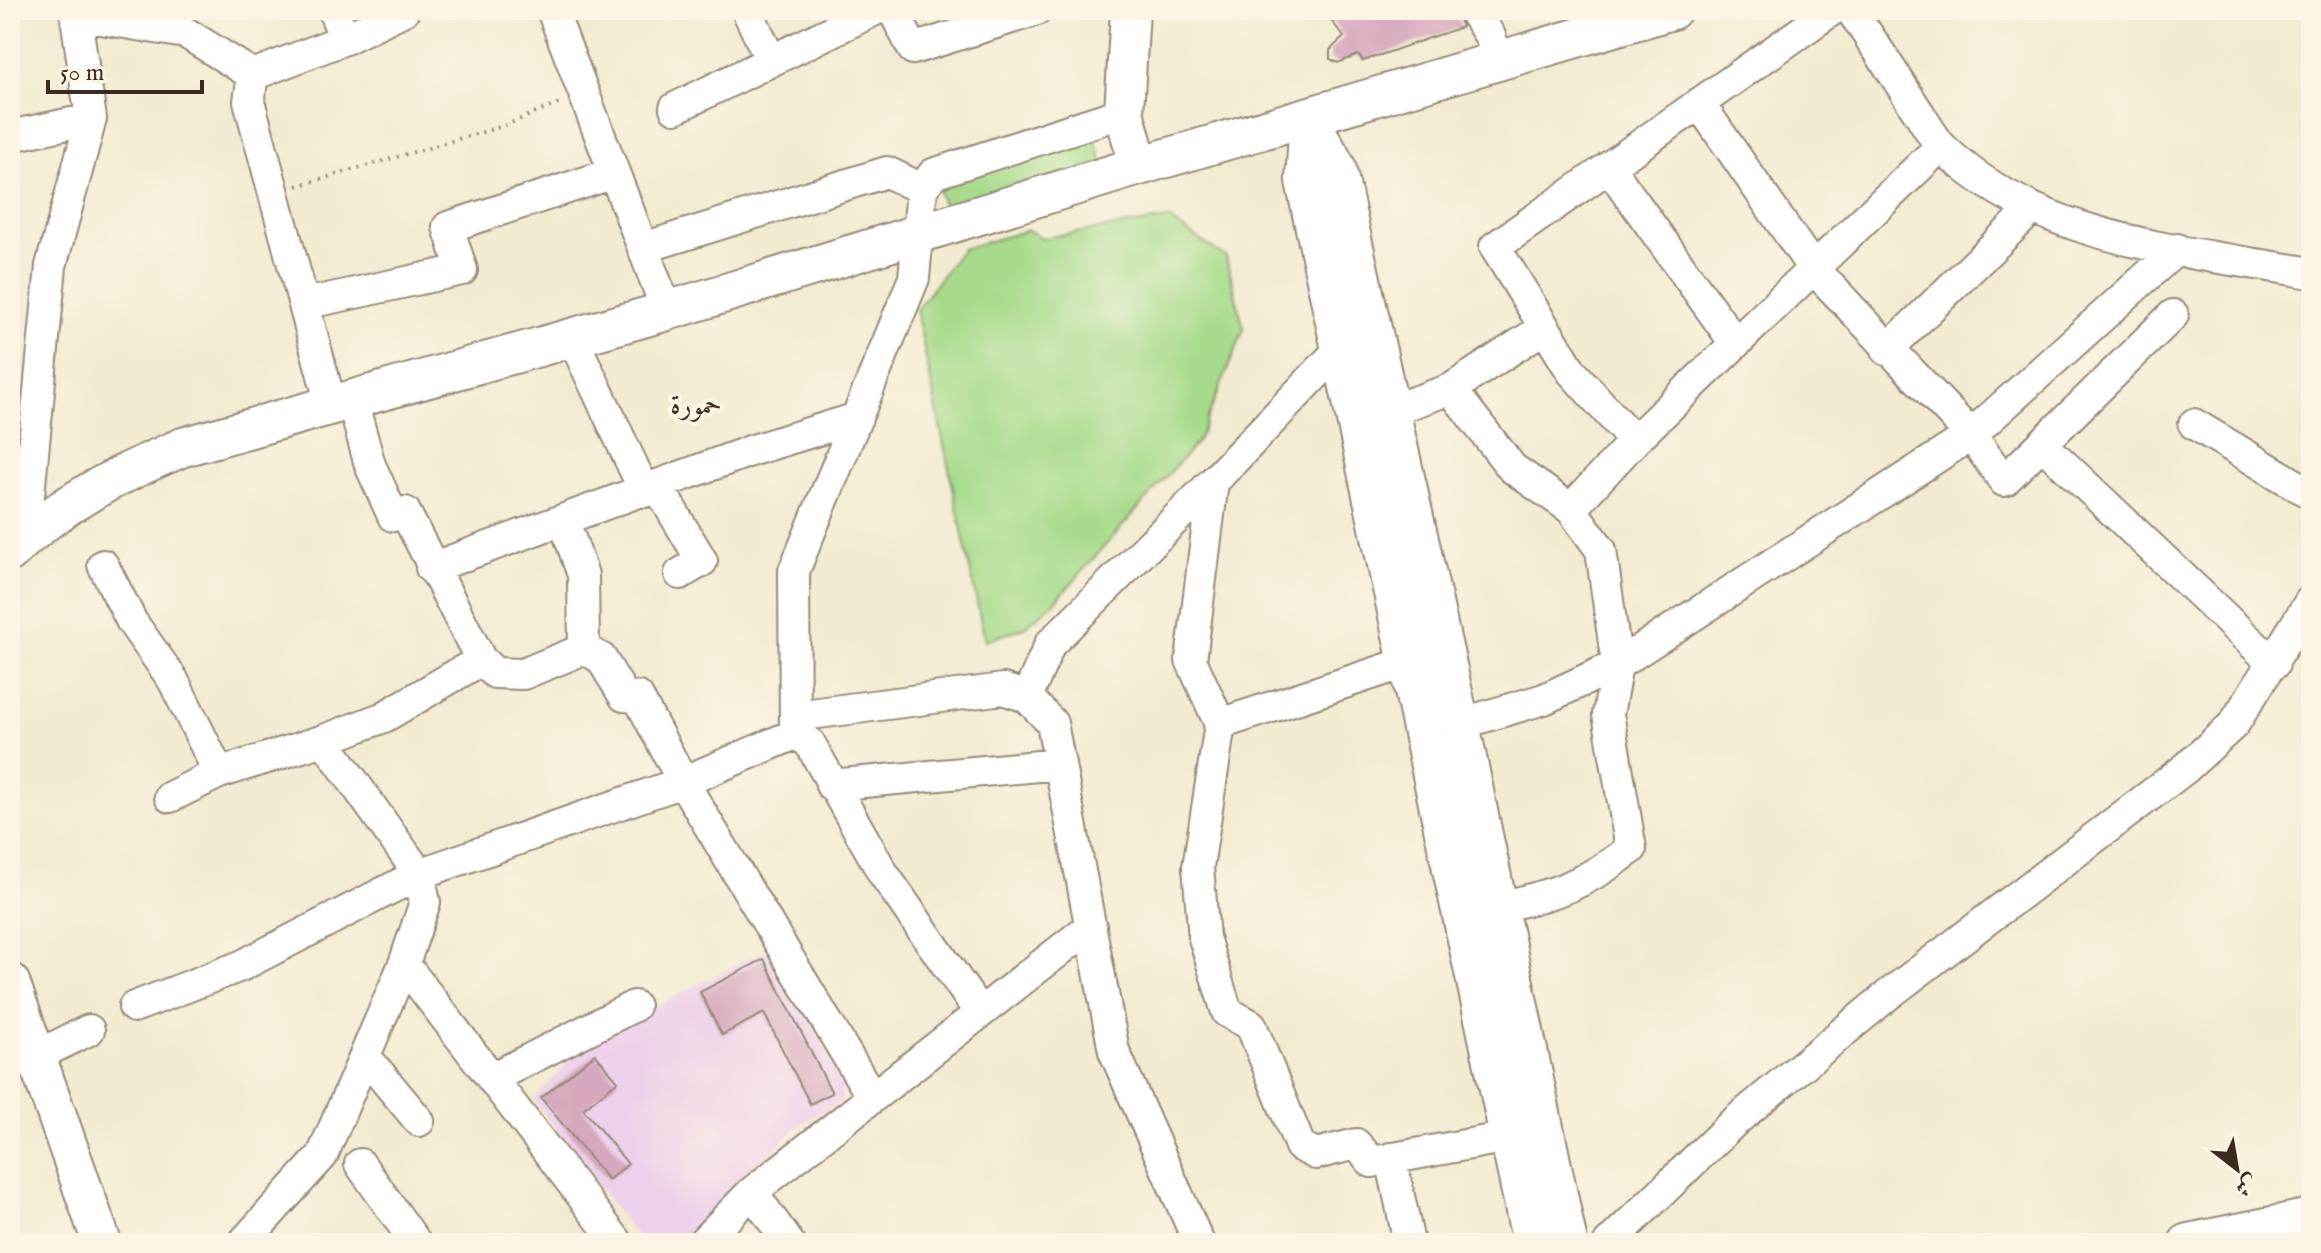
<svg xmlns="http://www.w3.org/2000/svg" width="2321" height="1253" viewBox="0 0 2321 1253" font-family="'IM FELL English',Amiri,serif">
<rect width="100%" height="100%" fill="#fcf5e5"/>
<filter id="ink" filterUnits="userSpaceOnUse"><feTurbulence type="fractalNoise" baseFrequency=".0125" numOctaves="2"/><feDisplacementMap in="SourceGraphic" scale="16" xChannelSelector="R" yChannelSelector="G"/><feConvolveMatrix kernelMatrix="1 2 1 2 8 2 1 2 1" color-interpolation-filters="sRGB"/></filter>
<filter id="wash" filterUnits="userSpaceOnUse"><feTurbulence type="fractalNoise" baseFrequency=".006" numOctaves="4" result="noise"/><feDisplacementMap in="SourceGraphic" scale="32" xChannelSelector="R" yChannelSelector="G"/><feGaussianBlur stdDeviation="1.8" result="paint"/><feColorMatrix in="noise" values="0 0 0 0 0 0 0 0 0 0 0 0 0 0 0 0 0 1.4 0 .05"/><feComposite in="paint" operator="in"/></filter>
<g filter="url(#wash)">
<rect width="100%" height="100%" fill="#f2ebd2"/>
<!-- built -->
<path fill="#edd0e9" d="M 771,947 L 844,1083 L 842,1101 L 795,1128 L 688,1243 L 641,1243 L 534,1100 L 586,1042 Z"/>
<!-- green -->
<path fill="#a7db8b" stroke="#718254" stroke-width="2" d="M 1093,133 L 1103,163 L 946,214 L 936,183 Z
M 1168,219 L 1226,257 L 1244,329 L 1198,441 L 1054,603 L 1025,627 L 985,641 L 916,310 L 962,249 L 1028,230 L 1042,238 Z"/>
<g id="blocks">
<!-- building -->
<path fill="#d7a7bd" d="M 1323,10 L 1455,10 L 1462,27 L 1363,61 L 1358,55 L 1338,63 L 1330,59 L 1330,50 L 1344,37 Z
M 764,959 L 832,1093 L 810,1104 L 764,1013 L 722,1035 L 700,992 Z
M 595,1054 L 618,1081 L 583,1109 L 628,1164 L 608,1180 L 541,1098 Z"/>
</g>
</g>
<g filter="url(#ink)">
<use href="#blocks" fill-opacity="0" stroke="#968a78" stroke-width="2"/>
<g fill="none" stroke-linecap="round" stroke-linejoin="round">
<!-- minor casing -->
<g stroke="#968a78" stroke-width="34">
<path id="minor" d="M 333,10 L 345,39
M 552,10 L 667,311
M 747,10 L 771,61
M 893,10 L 913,49 L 1037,10
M 1473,10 L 1490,36 L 1499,61
M 1851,10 C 1873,42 1894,74 1915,107 C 1924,120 1932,136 1942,147 C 2037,241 2187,251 2311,273
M 76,15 L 186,33 L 253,75 L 249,101 L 331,405
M 253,75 L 345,39 L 404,10
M 1699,103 L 1812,267 L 1971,435 L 2004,481 L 2173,315
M 675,108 L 875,10
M 10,136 L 91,119
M 1609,167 L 1735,343
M 643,248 L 887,172 L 922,189
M 304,304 L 462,270 L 448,227 L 614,173
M 573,339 L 645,492
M 1887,350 L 2032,209
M 1451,389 L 1512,468 L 1571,509
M 1389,411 L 1451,389 L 1544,328
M 2194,424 L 2311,494
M 1634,441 L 1572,372 L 1495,247 L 1832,10
M 2042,444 L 2274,664
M 1213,482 L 1191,660 L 1220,724 L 1198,867 L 1204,938 L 1227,1012 L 1251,1025 L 1300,1146 L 1316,1154 L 1356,1144 L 1372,1162 L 1508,1137
M 658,487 L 702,561 L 680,574
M 564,521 L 583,575 L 584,649 L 601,658 L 624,696 L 638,697 L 683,782 L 872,1097
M 25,537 L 51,266 L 91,119 L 75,10
M 103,565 L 132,622 L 173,680 L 219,773
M 431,568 L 753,450 L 857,418
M 481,660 L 495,673 L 523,674 L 584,649
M 1027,697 L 1050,644 L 1213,482 L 1342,347
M 795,716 L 1003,689 L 1027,697 L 1052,723 L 1114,1051 L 1199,1243
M 1220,724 L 1408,662
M 1460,724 L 1544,699 L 1617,665 L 1971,435 L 2177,249
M 795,734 L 809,742 L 883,873 L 980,1013
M 831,785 L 1060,764
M 170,797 L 219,773 L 324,740
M 1498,907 C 1555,895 1585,884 1631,849 L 1608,714 L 1617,665 L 1601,550 L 1571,509 L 1634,441 L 1941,146
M 404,964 L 618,1243
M 134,1007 L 241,966 L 419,874 L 324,740 L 384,717 L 481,660 L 405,512 L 393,516 L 370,465 L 352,400
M 36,1056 L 89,1030
M 365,1056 L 419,1121
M 492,1078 L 634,1006
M 1391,1158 L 1409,1243
M 360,1164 L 416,1243
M 752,1192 L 789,1243
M 243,1243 L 322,1156 L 404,964 L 425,902 L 419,874 L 683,782 L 795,734 L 794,571 L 914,278 L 922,189 L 933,174 L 1124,112
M 702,1243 L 752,1192 L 1091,926
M 1609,1243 L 1733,1123 L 1888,995 L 2186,768 L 2234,724 L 2311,600"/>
</g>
<!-- major casing -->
<g stroke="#968a78" stroke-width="42">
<path id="major" d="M 1130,10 L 1124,112 L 1139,166
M 1309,118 L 1336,167 L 1460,724 L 1568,1243
M 1309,118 L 1305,181 L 1532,1243
M 10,552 C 60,503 119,474 183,447 L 667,311 L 1139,166 L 1672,10
M 10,982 L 102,1243
M 2188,1243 L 2311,1218"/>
</g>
<!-- path -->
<path stroke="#968a78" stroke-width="4" stroke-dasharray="2 6" stroke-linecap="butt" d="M 297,186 L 503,126 L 563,102"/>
<!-- minor -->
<use href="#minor" stroke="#fff" stroke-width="30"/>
<!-- major -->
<use href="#major" stroke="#fff" stroke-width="38"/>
</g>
</g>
<g text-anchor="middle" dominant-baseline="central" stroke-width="8" stroke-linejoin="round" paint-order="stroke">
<!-- quarter labels -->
<g font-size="28" fill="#3b2a1e" stroke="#fcf5e5">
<text x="696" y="406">حمورة</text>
</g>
</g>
<!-- margin -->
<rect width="2321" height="1253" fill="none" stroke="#fcf5e5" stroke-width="40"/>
<!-- north arrow -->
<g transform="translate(2237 1169) rotate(149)" stroke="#fcf5e5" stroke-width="6" paint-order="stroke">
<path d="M0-6L14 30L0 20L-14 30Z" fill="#3b2a1e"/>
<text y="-12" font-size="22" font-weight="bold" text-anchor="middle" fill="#3b2a1e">ش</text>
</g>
<!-- scale -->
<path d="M48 80v12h154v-12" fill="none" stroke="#3b2a1e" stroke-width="4"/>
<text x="60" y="80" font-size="24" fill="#3b2a1e" stroke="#fcf5e5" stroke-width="6" paint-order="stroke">50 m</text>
</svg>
